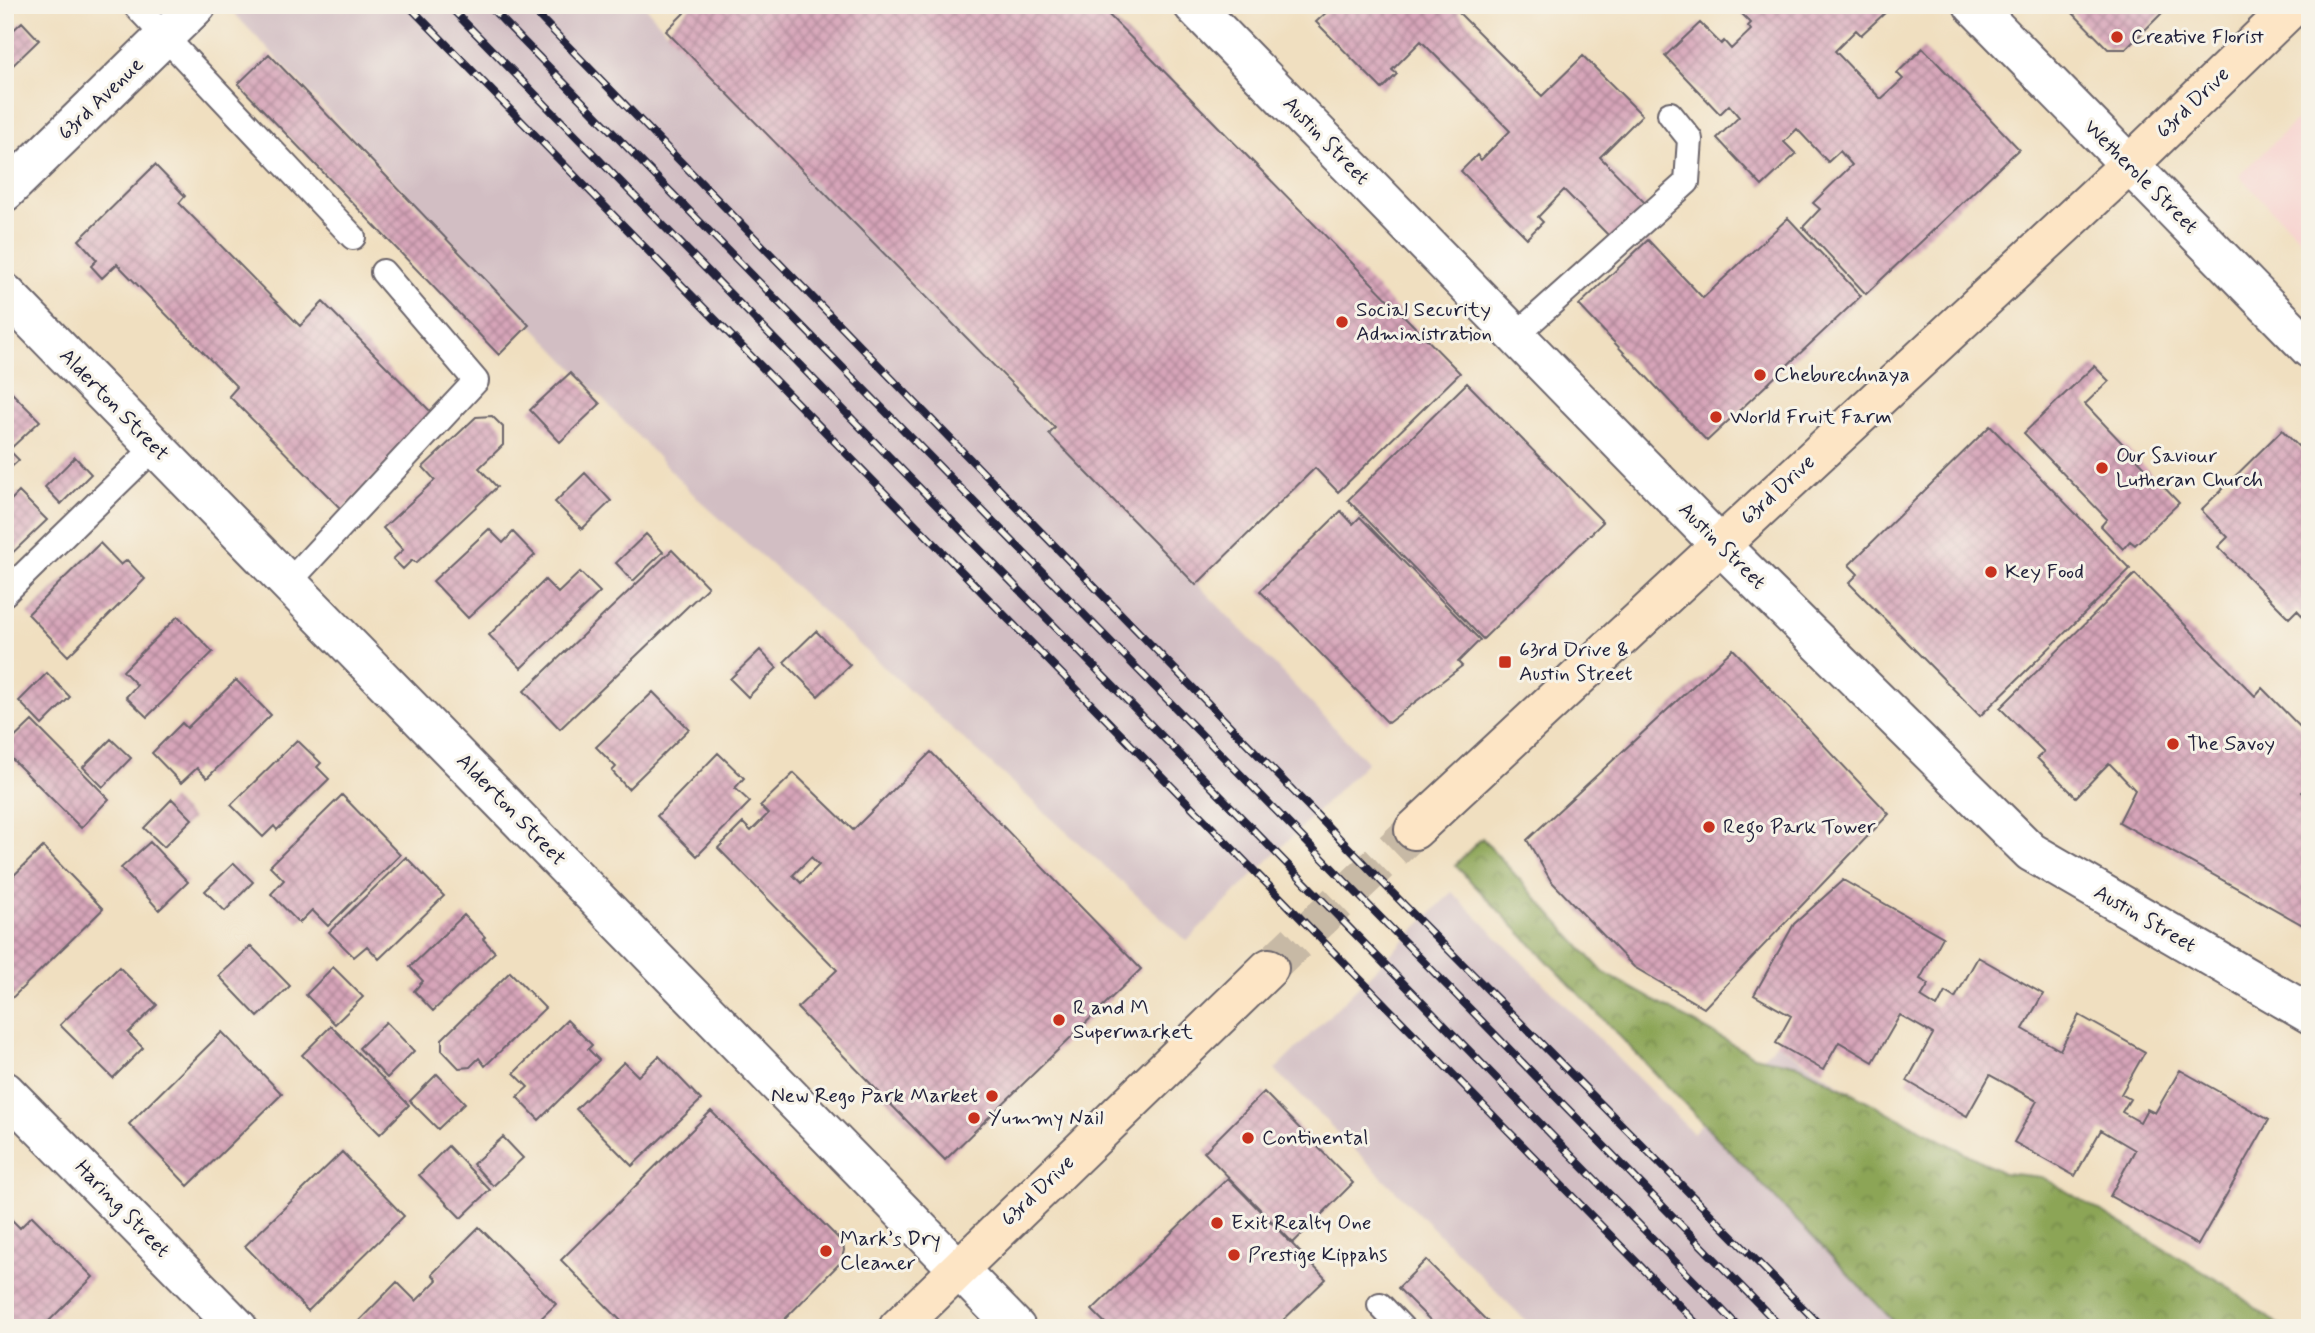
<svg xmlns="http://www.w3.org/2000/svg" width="2315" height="1333" viewBox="0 0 2315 1333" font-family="Mynerve,sans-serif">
<defs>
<pattern id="forest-crowns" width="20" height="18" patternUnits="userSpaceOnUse" patternTransform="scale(1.75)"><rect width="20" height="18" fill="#8ca556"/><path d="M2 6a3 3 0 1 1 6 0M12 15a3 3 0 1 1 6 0" fill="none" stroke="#728648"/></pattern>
<pattern id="building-cross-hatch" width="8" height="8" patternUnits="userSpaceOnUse" patternTransform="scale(1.75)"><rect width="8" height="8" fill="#d7a5b9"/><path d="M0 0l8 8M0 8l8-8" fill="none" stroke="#ae8698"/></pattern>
</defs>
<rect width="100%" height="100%" fill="#f7f3e8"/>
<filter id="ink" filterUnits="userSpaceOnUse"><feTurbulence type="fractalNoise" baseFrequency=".0143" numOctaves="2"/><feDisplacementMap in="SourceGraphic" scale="14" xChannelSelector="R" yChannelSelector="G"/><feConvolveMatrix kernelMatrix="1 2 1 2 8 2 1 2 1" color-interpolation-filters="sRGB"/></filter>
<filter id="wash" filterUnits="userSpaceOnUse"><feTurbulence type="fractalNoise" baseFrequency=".00686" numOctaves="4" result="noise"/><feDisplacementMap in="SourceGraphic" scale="28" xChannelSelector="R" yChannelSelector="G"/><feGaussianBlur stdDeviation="1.57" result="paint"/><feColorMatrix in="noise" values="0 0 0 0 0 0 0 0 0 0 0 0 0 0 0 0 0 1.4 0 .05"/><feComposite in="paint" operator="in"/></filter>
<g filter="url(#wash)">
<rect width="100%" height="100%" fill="#f0dfc0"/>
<!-- built -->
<path fill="#f7d0cd" d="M 2310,107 L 2310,249 L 2239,176 Z"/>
<!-- railway -->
<path fill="#d2bec3" d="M 226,5 L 644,5 L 666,31 L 875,245 L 1367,762 L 1187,941 L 696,497 Z
M 1452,892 L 1693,1133 L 1776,1043 L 2219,1328 L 1533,1328 L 1275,1070 Z"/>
<!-- forest -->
<path fill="url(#forest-crowns)" stroke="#576448" stroke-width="2" d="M 1482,838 L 1603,972 L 1754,1056 L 1799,1065 L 2003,1173 L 2042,1177 L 2224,1284 L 2282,1328 L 1900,1328 L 1455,865 Z"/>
<g id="blocks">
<!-- building -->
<path fill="url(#building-cross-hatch)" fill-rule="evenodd" d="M 692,5 L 1099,5 L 1460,373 L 1338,492 L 1315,468 L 1196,585 L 1049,434 L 1055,428 L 666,31 Z
M 1343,5 L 1464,5 L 1458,12 L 1542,96 L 1583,56 L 1642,115 L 1600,157 L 1647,205 L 1612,239 L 1564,190 L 1538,217 L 1543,222 L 1527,238 L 1461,171 L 1477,155 L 1481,160 L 1510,131 L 1421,41 L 1392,70 L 1397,74 L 1382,89 L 1316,22 L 1331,8 L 1336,12 Z
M 1751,5 L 1879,5 L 1886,12 L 1861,35 L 1856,30 L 1835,51 L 1881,99 L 1903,79 L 1897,73 L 1923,48 L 2019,149 L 1866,294 L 1803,227 L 1820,209 L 1813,203 L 1852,165 L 1840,151 L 1828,162 L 1797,129 L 1784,142 L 1796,154 L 1762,186 L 1717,138 L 1739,117 L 1729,105 L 1720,114 L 1665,56 L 1700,23 L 1721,44 L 1724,41 L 1731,49 L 1751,30 L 1748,26 L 1751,23 L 1742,14 Z
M 2065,5 L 2170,5 L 2126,49 L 2108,49 Z
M 22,22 L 39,40 L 5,73 L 5,38 Z
M 269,54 L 529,325 L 499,355 L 238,84 Z
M 155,165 L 185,196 L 179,203 L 300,326 L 323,302 L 434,415 L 342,510 L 229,396 L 237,387 L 117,264 L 102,278 L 91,266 L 97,260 L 79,240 Z
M 1788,218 L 1861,296 L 1707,441 L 1579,305 L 1648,240 L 1703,298 Z
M 2094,366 L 2109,381 L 2085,404 L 2179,503 L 2135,545 L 2130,541 L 2123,549 L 2101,526 L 2107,519 L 2024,433 Z
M 570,373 L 600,404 L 560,442 L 530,410 Z
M 1467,383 L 1603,522 L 1483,639 L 1348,500 Z
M 5,386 L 40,421 L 9,450 L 19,460 L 5,473 Z
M 492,416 L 503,427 L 503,445 L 479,468 L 497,487 L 416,563 L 412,560 L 403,569 L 393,559 L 403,550 L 383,528 L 435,480 L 423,467 L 476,417 Z
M 1990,426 L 2130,569 L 1980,716 L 1849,583 L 1858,574 L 1849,565 Z
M 2282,430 L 2310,458 L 2302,468 L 2310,475 L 2310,624 L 2297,610 L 2289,618 L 2218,547 L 2228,537 L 2201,510 Z
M 75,457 L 91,474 L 61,504 L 45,487 Z
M 585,473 L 611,501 L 582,529 L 555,502 Z
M 19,492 L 47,520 L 5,560 L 5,506 Z
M 1341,511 L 1353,524 L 1360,517 L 1480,640 L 1458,662 L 1462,666 L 1388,723 L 1260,591 Z
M 489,529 L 503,543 L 513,532 L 535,555 L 468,618 L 433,581 Z
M 646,534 L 663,552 L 633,581 L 616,563 Z
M 100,543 L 121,565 L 127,560 L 145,579 L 68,656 L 28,614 Z
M 672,550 L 708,587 L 560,729 L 524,691 Z
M 580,572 L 600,592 L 521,668 L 489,635 L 545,580 L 558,593 Z
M 2135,574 L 2255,696 L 2262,688 L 2310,737 L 2310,784 L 2302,792 L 2310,800 L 2310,929 L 2119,822 L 2135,790 L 2109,763 L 2076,797 L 2037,758 L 2044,752 L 2000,708 Z
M 178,616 L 213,652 L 147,717 L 126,697 L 137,685 L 123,671 Z
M 816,631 L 850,665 L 818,696 L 784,662 Z
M 1733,649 L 1889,814 L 1704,1008 L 1634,967 L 1551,881 L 1527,840 Z
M 760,650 L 777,668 L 748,697 L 730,679 Z
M 47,673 L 70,697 L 42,725 L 19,701 Z
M 236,680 L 271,715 L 207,778 L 197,768 L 181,783 L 152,753 L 182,723 L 187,728 Z
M 653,692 L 689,729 L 628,789 L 612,771 L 616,767 L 596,747 Z
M 32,721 L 109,799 L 81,828 L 5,752 L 5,747 Z
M 111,739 L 131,758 L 103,787 L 83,767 Z
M 297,740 L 321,763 L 317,767 L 329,779 L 277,830 L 274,826 L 263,837 L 231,805 Z
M 931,752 L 1141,969 L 945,1160 L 797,1008 L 837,970 L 718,848 L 743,823 L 751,831 L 768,814 L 760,806 L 794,773 L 853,830 ZM 811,857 L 819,865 L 801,883 L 793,875 Z
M 718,753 L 744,778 L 735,788 L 750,802 L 697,856 L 657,816 Z
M 342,795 L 400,855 L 328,926 L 312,910 L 299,923 L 271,894 L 284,880 L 270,866 Z
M 172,799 L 192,819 L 164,847 L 144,828 Z
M 150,842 L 188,882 L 159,910 L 121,868 Z
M 43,847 L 103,909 L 9,1001 L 5,998 L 5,884 Z
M 406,857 L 444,896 L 379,959 L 367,946 L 354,957 L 329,932 Z
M 234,863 L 253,882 L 225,911 L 205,891 Z
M 1843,880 L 1943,937 L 1920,979 L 1929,984 L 1921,997 L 1937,1007 L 1945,992 L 1955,998 L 1978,957 L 2043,994 L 2023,1029 L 2060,1050 L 2079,1015 L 2145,1052 L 2121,1094 L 2130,1099 L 2122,1112 L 2140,1122 L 2147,1109 L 2155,1113 L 2180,1070 L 2269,1120 L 2198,1245 L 2110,1196 L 2135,1150 L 2101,1130 L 2075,1176 L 2014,1142 L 2037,1101 L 1990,1075 L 1967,1116 L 1907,1081 L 1933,1034 L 1900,1015 L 1873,1062 L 1839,1042 L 1823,1070 L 1776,1043 L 1791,1016 L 1754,995 L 1794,924 Z
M 464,915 L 485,937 L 483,939 L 495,952 L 433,1011 L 414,991 L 423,981 L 410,967 Z
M 251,946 L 290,986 L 258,1017 L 219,976 Z
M 119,967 L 157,1005 L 128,1033 L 143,1048 L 113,1078 L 60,1025 Z
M 333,967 L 363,997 L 335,1024 L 306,995 Z
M 510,972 L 545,1008 L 485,1066 L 479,1058 L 470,1067 L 459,1068 L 442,1050 L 442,1039 Z
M 567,1020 L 592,1045 L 588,1049 L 599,1060 L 539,1120 L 517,1097 L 528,1087 L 514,1073 Z
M 386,1022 L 414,1051 L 387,1078 L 359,1048 Z
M 331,1026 L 409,1105 L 380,1134 L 302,1055 Z
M 222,1032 L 282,1094 L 188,1186 L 129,1124 Z
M 659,1056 L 701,1100 L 632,1166 L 576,1109 L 624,1062 L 638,1076 Z
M 437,1074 L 465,1103 L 438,1129 L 410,1101 Z
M 1264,1092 L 1353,1183 L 1293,1243 L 1204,1152 Z
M 711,1111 L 843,1243 L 844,1250 L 841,1262 L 776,1328 L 628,1328 L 561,1260 Z
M 503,1137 L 523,1158 L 493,1186 L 473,1164 Z
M 448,1146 L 490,1190 L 461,1218 L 419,1175 Z
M 342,1152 L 404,1216 L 308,1311 L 245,1246 Z
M 1228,1178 L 1326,1279 L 1275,1328 L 1110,1328 L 1092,1310 Z
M 5,1213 L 20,1228 L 32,1216 L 93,1277 L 42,1328 L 5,1328 Z
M 479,1227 L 556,1304 L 531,1328 L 352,1328 L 397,1282 L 416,1301 L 437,1280 L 432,1274 Z
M 1426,1260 L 1492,1326 L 1490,1328 L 1438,1328 L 1398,1288 Z"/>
</g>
</g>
<g filter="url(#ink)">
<use href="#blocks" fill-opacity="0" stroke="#6a646a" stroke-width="2"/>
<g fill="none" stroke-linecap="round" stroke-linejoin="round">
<!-- secondary-tunnel -->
<path stroke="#c7b9a5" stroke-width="38" stroke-dasharray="38 19" stroke-linecap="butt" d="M 1269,968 L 1414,830"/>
<!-- lane casing -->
<g stroke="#6a646a" stroke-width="28">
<path id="lane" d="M 135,5 L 353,237
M 1516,335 L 1687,182 L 1690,139 L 1670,114
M 288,583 L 476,381 L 383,272
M 5,593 L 155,447
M 1380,1305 L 1402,1328"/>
</g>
<!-- street casing -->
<g stroke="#6a646a" stroke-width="42">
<path id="street" d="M 1193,5 L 1719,544 L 2031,852 L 2310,1014
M 1973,5 L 2310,349
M 5,192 L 197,5
M 5,293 L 1016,1328
M 5,1091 L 238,1328"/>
</g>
<!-- secondary casing -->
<g stroke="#6a646a" stroke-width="42">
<path id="secondary" d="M 1414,830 L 2129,165 L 2294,5
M 898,1328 L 1269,968"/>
</g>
<!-- lane -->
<use href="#lane" stroke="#fff" stroke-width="24"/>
<!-- street -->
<use href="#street" stroke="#fff" stroke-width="38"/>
<!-- secondary -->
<use href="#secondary" stroke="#fde5c5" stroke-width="38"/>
<!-- rail casing -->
<g stroke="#22223b" stroke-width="8">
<path id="rail" d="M 408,5 L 1701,1328
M 448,5 L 1740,1328
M 488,5 L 1782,1328
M 528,5 L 1417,918 L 1823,1328"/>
</g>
<!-- rail -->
<use href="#rail" stroke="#f7f3e8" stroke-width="5" stroke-dasharray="16" stroke-linecap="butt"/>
</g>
</g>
<!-- markers -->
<g fill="#c8321e" stroke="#f7f3e8" stroke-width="2.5">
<circle cx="2117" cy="37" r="7"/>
<circle cx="1342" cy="322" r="7"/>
<circle cx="1760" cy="375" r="7"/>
<circle cx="1716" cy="417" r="7"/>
<circle cx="2102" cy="468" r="7"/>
<circle cx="1991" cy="572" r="7"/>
<rect x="1498" y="655" width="14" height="14" rx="3.5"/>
<circle cx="2173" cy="744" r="7"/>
<circle cx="1709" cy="827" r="7"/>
<circle cx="1059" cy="1020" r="7"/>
<circle cx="992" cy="1096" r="7"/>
<circle cx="974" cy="1118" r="7"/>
<circle cx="1248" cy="1138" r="7"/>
<circle cx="1217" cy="1223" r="7"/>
<circle cx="826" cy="1251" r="7"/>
<circle cx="1234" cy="1255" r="7"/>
</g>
<g text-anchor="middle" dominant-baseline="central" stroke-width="6" stroke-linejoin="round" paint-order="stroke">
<!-- poi labels -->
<g font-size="21" fill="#22223b" stroke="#f7f3e8" text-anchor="start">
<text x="2131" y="37">Creative Florist</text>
<text x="1356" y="310">Social Security<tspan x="1356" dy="24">Administration</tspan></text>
<text x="1774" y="375">Cheburechnaya</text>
<text x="1730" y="417">World Fruit Farm</text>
<text x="2116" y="456">Our Saviour<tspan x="2116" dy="24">Lutheran Church</tspan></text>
<text x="2005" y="572">Key Food</text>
<text x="1519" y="650">63rd Drive &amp;<tspan x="1519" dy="24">Austin Street</tspan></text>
<text x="2187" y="744">The Savoy</text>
<text x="1723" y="827">Rego Park Tower</text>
<text x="1073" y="1008">R and M<tspan x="1073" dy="24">Supermarket</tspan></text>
<text x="978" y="1096" text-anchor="end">New Rego Park Market</text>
<text x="988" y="1118">Yummy Nail</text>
<text x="1262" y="1138">Continental</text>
<text x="1231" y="1223">Exit Realty One</text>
<text x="840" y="1239">Mark’s Dry<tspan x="840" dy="24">Cleaner</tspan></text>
<text x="1248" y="1255">Prestige Kippahs</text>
</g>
<!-- street labels -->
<g font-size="21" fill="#22223b" stroke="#f7f3e8">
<text transform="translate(101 99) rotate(-44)">63rd Avenue</text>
<text transform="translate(2193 103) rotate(-44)">63rd Drive</text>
<text transform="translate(1326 141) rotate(46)">Austin Street</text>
<text transform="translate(2141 177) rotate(45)">Wetherole Street</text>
<text transform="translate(114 405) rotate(46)">Alderton Street</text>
<text transform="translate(1778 490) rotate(-43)">63rd Drive</text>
<text transform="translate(1722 546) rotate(45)">Austin Street</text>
<text transform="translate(511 810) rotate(46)">Alderton Street</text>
<text transform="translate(2145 919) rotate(30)">Austin Street</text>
<text transform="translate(1038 1191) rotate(-44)">63rd Drive</text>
<text transform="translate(122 1209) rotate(46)">Haring Street</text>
</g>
</g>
<!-- margin -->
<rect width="2315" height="1333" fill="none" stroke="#f7f3e8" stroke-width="28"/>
</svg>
